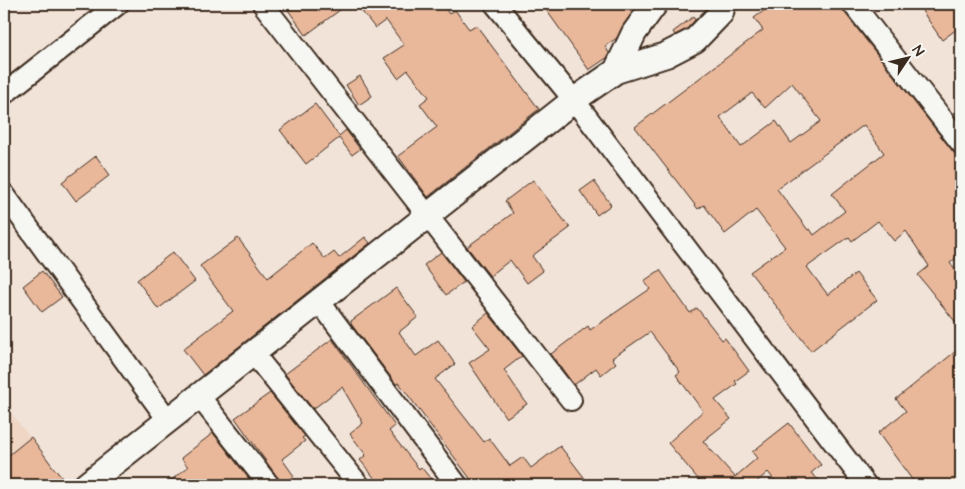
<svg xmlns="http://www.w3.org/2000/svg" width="965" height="489" viewBox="0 0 965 489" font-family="'Architects Daughter',sans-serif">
<rect width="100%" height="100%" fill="#f2e3d8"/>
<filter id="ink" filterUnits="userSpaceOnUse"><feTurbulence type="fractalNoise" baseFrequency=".02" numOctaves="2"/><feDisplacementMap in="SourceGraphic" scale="10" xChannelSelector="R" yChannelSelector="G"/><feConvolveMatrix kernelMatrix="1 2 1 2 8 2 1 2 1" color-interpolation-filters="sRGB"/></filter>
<g filter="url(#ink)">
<!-- built -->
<path fill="#efd6c5" d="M 4,404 L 64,481 L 59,485 L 4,485 Z"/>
<!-- building -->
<path fill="#e9b79a" stroke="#3b2a1e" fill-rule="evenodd" d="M 296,4 L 348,4 L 306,35 L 288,10 Z
M 356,4 L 442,4 L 449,14 L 455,10 L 469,29 L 476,25 L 539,109 L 428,197 L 398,156 L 437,127 L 420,104 L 429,97 L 408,70 L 398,78 L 384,58 L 404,45 L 386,20 L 375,28 Z
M 542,4 L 638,4 L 617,38 L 605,46 L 609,53 L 608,57 L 589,70 Z
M 773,4 L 838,4 L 961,162 L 961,254 L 950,263 L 961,278 L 961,329 L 918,275 L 929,266 L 906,231 L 894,241 L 878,221 L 852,241 L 849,237 L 807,267 L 828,295 L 856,273 L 877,300 L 811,351 L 750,272 L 785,247 L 756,210 L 725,234 L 704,205 L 698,209 L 635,127 L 763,30 L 754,18 ZM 792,83 L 821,121 L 791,143 L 776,121 L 741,147 L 720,117 L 752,93 L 765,108 ZM 864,125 L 884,153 L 832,194 L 845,211 L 814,235 L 810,229 L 808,230 L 777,189 Z
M 931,4 L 961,4 L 961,26 L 942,40 L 922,11 Z
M 693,17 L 695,20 L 687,29 L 675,35 L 673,32 Z
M 360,76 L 372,96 L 359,105 L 346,85 Z
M 315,104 L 339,136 L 346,130 L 360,149 L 352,155 L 339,138 L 306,164 L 280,130 Z
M 96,156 L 110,175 L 76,201 L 62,182 Z
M 533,180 L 570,228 L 532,256 L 543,271 L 527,283 L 510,260 L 490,276 L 467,247 L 513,213 L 505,201 Z
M 594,181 L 611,205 L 597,215 L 580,191 Z
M 365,237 L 370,243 L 203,375 L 183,349 L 233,311 L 200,266 L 238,238 L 268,278 L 312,243 L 325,259 L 334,252 L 339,258 Z
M 173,252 L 195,281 L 158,309 L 137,280 Z
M 441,252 L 464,282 L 446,295 L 424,265 Z
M 660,270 L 690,313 L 697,308 L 722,340 L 725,338 L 749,371 L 735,381 L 737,384 L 715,400 L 731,419 L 703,441 L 735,477 L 757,458 L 752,452 L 789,423 L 821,465 L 811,473 L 824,485 L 778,485 L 768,472 L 753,485 L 703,485 L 668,443 L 703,411 L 676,375 L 680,372 L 650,332 L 612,358 L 616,363 L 601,375 L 596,368 L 574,385 L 551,354 L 588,326 L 590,330 L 650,289 L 644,281 Z
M 42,271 L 62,297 L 42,312 L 23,286 Z
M 396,288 L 418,317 L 399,332 L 416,356 L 438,340 L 455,364 L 435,379 L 484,442 L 489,438 L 510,466 L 523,457 L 531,468 L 560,446 L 590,485 L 475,485 L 399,383 L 396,384 L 351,324 L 351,321 Z
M 488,313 L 522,356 L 504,370 L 527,404 L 506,418 L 469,363 L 490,349 L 472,326 Z
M 332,339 L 395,426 L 389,431 L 419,469 L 421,467 L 436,485 L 380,485 L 360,460 L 366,455 L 350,434 L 363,423 L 342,387 L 313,409 L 285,374 Z
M 961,347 L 961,485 L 916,485 L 878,433 L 906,411 L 896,399 Z
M 270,393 L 305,436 L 302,438 L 305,441 L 282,459 L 294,476 L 281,485 L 278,478 L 235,418 Z
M 213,433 L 254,485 L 165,485 L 188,467 L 181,458 Z
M 31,437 L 53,467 L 68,485 L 4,485 L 4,459 Z"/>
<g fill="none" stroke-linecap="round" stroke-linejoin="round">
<!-- minor casing -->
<g stroke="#3b2a1e" stroke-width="24">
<path id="minor" d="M 263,4 L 571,400
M 495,4 L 574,100 L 866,485
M 853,4 L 961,143
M 4,94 L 118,4
M 4,194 L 168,420
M 319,301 L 457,485
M 253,353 L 359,485
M 199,396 L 269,485"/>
</g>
<!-- tertiary casing -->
<g stroke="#3b2a1e" stroke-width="28">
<path id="tertiary" d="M 616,71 L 634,33 L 655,4
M 86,485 L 574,100 L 616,71 L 666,55 L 695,40 L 721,13 L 723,4"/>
</g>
<!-- minor -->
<use href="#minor" stroke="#f6f6f2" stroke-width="20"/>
<!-- tertiary -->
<use href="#tertiary" stroke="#f6f6f2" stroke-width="24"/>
</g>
</g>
<!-- margin -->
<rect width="965" height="489" fill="none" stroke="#f6f6f2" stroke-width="20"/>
<rect x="10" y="10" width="945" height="469" fill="none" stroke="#3b2a1e" stroke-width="2" filter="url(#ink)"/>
<!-- north arrow -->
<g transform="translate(908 58) rotate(55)" stroke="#f6f6f2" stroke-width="4" paint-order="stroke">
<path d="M0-4L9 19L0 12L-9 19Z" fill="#3b2a1e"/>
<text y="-8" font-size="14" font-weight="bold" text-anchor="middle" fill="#3b2a1e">N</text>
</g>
</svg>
